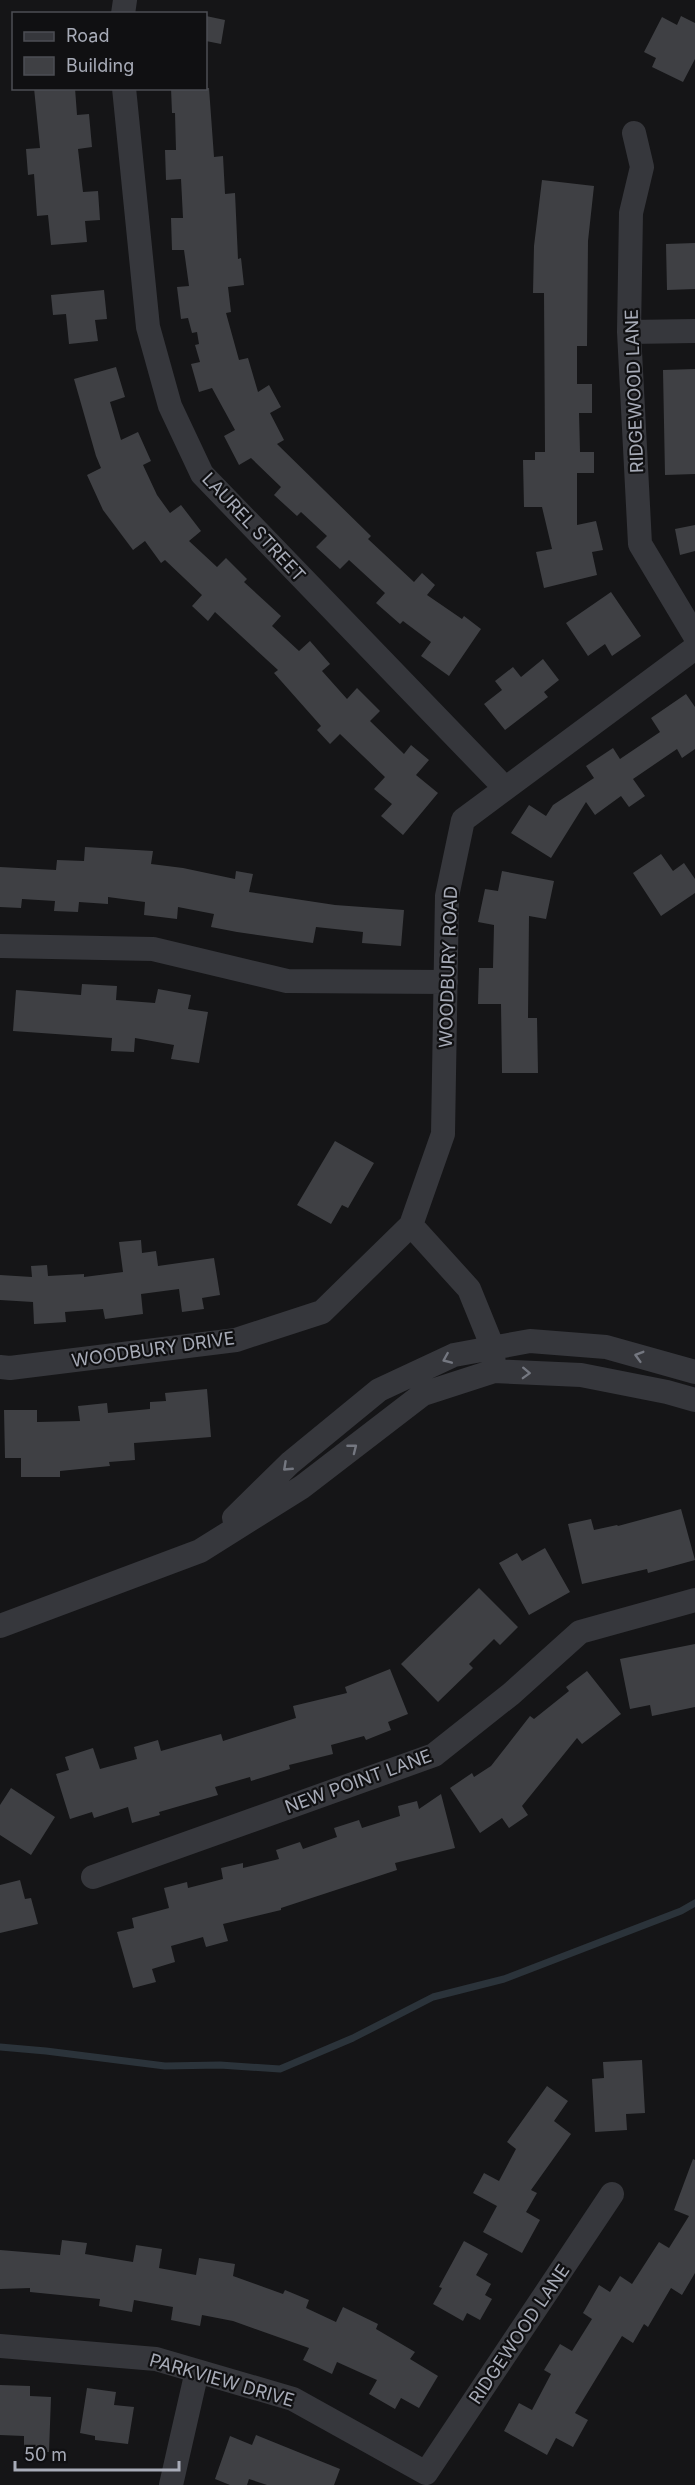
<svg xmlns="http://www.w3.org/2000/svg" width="695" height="2485" viewBox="0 0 695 2485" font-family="Inter,sans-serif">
<rect width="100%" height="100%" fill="#151517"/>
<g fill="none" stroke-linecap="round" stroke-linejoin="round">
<!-- stream -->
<path stroke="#2b333a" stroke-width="7" d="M 0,2047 L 46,2051 L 165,2066 L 220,2065 L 280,2069 L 353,2038 L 433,1997 L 504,1979 L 681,1911 L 695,1903"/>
</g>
<!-- building -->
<path fill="#3f4044" d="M 206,16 L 225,20 L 221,44 L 206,41 Z
M 681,16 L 695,23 L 695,59 L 683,82 L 652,67 L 656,58 L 644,52 L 662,17 L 677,25 Z
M 34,88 L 75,88 L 77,115 L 89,114 L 92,147 L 78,149 L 83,192 L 98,191 L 100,220 L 85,221 L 87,242 L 51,245 L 48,215 L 37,216 L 34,174 L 28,175 L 26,149 L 40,148 Z
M 171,88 L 209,88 L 214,157 L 223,156 L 225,194 L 235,193 L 238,259 L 241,258 L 244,285 L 228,287 L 231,312 L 226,313 L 239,360 L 248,358 L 258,392 L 269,385 L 281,407 L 270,413 L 284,440 L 277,444 L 371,536 L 368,539 L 414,582 L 422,573 L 435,585 L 427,595 L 462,619 L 464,616 L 481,629 L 449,676 L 421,656 L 431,642 L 403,621 L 400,624 L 376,603 L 385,593 L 349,560 L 340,569 L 316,547 L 327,536 L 301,512 L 297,516 L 274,495 L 281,487 L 251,458 L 239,465 L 224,436 L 235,430 L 212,388 L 199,392 L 191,364 L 200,362 L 195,345 L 199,344 L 197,332 L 192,333 L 188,318 L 181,319 L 177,287 L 189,286 L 184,250 L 172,250 L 171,218 L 183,218 L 181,179 L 166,180 L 165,150 L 176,150 L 175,113 L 172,113 Z
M 542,180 L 594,186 L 588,241 L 587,346 L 577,346 L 577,384 L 592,384 L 592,413 L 579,413 L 580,452 L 594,452 L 594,473 L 577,473 L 577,525 L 596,521 L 603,550 L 592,552 L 597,575 L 544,588 L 536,552 L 552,549 L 542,507 L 524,507 L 523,460 L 535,460 L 535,452 L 545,452 L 544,293 L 533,293 L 534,246 Z
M 695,243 L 695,289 L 667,290 L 666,244 Z
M 104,290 L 107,319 L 95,320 L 98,341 L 69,344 L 66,314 L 53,315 L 51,295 Z
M 116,367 L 125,397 L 110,402 L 121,440 L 138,432 L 151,461 L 143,465 L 157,495 L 170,513 L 181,505 L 201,531 L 189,541 L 217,567 L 226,558 L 247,579 L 244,582 L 281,616 L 272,626 L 299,651 L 310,641 L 330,664 L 322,671 L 347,699 L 357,688 L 380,711 L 370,721 L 404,754 L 411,745 L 429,760 L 416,775 L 438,793 L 403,835 L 381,816 L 392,804 L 374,789 L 385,777 L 340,734 L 330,744 L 317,730 L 321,726 L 274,673 L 278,670 L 215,612 L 208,621 L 192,606 L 202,595 L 165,560 L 161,563 L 145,541 L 133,550 L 103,510 L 87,475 L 101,468 L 96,456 L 74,379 Z
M 695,369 L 695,474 L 665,475 L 663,370 Z
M 695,525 L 695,551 L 680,555 L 675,529 Z
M 611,592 L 641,636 L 612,656 L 605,644 L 588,656 L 566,623 Z
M 543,659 L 559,680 L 544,692 L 548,697 L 505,730 L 484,704 L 502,690 L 495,681 L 513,667 L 521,677 Z
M 686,694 L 695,707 L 695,749 L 682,758 L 677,749 L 633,779 L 645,796 L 629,807 L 621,796 L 595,815 L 586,802 L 551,858 L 511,833 L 529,805 L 546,816 L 553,805 L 594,778 L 586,766 L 613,748 L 620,759 L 660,732 L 651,718 Z
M 85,847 L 153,851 L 151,864 L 183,868 L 235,879 L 236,871 L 253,874 L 249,892 L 335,905 L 404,910 L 401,946 L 362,943 L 363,932 L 316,927 L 313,943 L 237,932 L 211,927 L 214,914 L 178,907 L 177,919 L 144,915 L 145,902 L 108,897 L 108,904 L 79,902 L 78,912 L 54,911 L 55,901 L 22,899 L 21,908 L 0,907 L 0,867 L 56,870 L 57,860 L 84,861 Z
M 661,854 L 673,871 L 684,863 L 695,879 L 695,893 L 661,916 L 633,873 Z
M 502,871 L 554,881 L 546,919 L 529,916 L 528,1018 L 537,1018 L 538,1073 L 502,1073 L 501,1004 L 478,1004 L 479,968 L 493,968 L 494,925 L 478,922 L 485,889 L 498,891 Z
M 82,984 L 117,986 L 116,1000 L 155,1003 L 158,989 L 191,995 L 188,1009 L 208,1012 L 199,1063 L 171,1059 L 174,1045 L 135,1038 L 134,1052 L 111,1051 L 112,1038 L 13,1031 L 16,990 L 81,995 Z
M 335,1141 L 374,1163 L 348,1208 L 342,1205 L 331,1224 L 297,1205 Z
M 141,1240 L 142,1253 L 156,1251 L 158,1266 L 214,1258 L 220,1295 L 202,1298 L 204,1309 L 182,1312 L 179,1289 L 141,1294 L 143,1314 L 105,1319 L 103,1309 L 65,1312 L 66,1322 L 34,1324 L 33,1302 L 0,1300 L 0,1275 L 32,1277 L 31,1266 L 47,1265 L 48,1276 L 84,1274 L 84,1277 L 123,1272 L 119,1242 Z
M 207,1389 L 211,1437 L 134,1443 L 135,1460 L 109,1462 L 110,1466 L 60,1471 L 60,1477 L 21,1477 L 21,1458 L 5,1458 L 4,1410 L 37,1410 L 37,1422 L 80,1421 L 78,1406 L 107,1403 L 108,1413 L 150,1409 L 150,1402 L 166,1401 L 165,1393 Z
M 681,1509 L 695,1560 L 648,1573 L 647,1569 L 582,1584 L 568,1524 L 591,1519 L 594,1530 L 617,1525 L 618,1526 Z
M 545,1548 L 570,1592 L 529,1615 L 499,1563 L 517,1553 L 522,1561 Z
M 479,1588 L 518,1627 L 500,1645 L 494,1639 L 469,1664 L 473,1668 L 438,1702 L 401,1664 Z
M 695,1644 L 695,1707 L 652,1716 L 650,1705 L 630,1709 L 620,1659 Z
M 390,1669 L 408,1714 L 388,1722 L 391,1730 L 366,1740 L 364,1736 L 331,1745 L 333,1754 L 289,1765 L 290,1769 L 251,1781 L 250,1777 L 215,1787 L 218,1795 L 159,1812 L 160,1815 L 132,1823 L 128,1807 L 94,1818 L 92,1812 L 70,1819 L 56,1774 L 69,1770 L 65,1757 L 93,1748 L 100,1769 L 137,1759 L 134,1747 L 158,1740 L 161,1751 L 221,1734 L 223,1741 L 296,1718 L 293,1706 L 347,1693 L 345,1687 Z
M 587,1671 L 621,1714 L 582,1744 L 577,1738 L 522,1806 L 528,1815 L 509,1828 L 502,1818 L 480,1833 L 450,1788 L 472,1773 L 474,1777 L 491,1766 L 530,1716 L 534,1719 L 569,1691 L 566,1687 Z
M 11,1788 L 55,1817 L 31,1855 L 0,1835 L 0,1805 Z
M 441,1794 L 455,1848 L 395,1863 L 397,1870 L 281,1908 L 281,1910 L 223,1924 L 228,1941 L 206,1947 L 203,1937 L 171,1946 L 175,1962 L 152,1969 L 156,1982 L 133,1988 L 117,1932 L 134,1928 L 132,1918 L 169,1908 L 164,1888 L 187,1882 L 188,1888 L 223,1879 L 221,1868 L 243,1863 L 243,1868 L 279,1859 L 276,1850 L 300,1842 L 303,1849 L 337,1837 L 334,1828 L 359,1820 L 362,1828 L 400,1816 L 398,1806 L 417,1801 L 419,1809 Z
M 20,1880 L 25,1899 L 31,1898 L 38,1924 L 0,1933 L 0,1885 Z
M 642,2060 L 645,2113 L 626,2114 L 627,2130 L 595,2132 L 592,2079 L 604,2078 L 603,2062 Z
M 547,2086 L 568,2101 L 554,2121 L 571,2134 L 531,2190 L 537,2193 L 526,2212 L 540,2220 L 522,2253 L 483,2232 L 497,2206 L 473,2193 L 484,2173 L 499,2181 L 516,2149 L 507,2142 Z
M 693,2159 L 695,2160 L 695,2273 L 682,2295 L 671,2288 L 648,2327 L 644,2324 L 633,2343 L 622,2336 L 575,2413 L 588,2420 L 573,2447 L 556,2438 L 547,2455 L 504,2431 L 519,2403 L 532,2410 L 551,2374 L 544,2370 L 560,2344 L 572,2351 L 592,2319 L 583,2313 L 599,2285 L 610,2292 L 620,2276 L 632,2284 L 659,2242 L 669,2248 L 689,2216 L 674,2210 Z
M 62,2240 L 87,2243 L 85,2254 L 133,2262 L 136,2245 L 162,2249 L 159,2268 L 196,2275 L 199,2258 L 235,2264 L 233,2276 L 283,2294 L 285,2290 L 309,2300 L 306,2308 L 336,2322 L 343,2307 L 378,2324 L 376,2329 L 415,2352 L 410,2359 L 438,2376 L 419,2408 L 401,2398 L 395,2409 L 369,2394 L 377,2380 L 337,2362 L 332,2374 L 303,2360 L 309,2348 L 233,2321 L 202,2315 L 200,2326 L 171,2320 L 173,2307 L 134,2300 L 132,2312 L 99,2306 L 100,2299 L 30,2292 L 30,2288 L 0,2289 L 0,2250 L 60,2255 Z
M 464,2241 L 488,2254 L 476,2275 L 491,2284 L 485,2295 L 492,2299 L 480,2320 L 467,2313 L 463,2321 L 433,2304 L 442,2288 L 439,2287 Z
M 0,2385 L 30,2386 L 30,2396 L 51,2397 L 49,2452 L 24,2452 L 24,2436 L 0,2435 Z
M 87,2388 L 116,2392 L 114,2405 L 134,2407 L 128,2444 L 95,2440 L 95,2436 L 80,2433 Z
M 256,2435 L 340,2469 L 334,2485 L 267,2485 L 249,2479 L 247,2485 L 230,2485 L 215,2479 L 230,2436 L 252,2445 Z"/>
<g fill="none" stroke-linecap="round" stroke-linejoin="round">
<!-- minor -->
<path stroke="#36373c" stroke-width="24" d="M 123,14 L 125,0
M 124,88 L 148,327 L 170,406 L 202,474 L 505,788
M 634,133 L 642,167 L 631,213 L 629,332 L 640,544 L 695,636
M 629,332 L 695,331
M 0,946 L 153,949 L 287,981 L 446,982
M 0,1367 L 10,1368 L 236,1340 L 322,1312 L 411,1225
M 494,1371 L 493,1348 L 469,1289 L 411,1225 L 443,1134 L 447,896 L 463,820 L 695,648
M 234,1518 L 290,1463 L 379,1390 L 454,1355 L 530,1341 L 606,1347 L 695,1372
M 0,1626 L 200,1551 L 302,1487 L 423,1394 L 494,1371 L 581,1375 L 667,1392 L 695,1400
M 93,1877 L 434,1755 L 511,1694 L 580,1632 L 695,1600
M 0,2346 L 156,2359 L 293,2399 L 426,2473 L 612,2194
M 171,2485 L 197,2371"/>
</g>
<!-- one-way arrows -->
<defs><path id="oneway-chevron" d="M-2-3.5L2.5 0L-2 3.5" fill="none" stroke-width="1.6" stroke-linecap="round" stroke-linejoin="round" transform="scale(1.5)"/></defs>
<g stroke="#747780">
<use href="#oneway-chevron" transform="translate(639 1356) rotate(-164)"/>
<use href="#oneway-chevron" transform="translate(447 1359) rotate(157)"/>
<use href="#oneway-chevron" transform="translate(526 1373) rotate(2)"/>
<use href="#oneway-chevron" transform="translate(353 1448) rotate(-38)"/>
<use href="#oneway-chevron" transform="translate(287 1467) rotate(137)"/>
</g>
<g text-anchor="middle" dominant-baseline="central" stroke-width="4.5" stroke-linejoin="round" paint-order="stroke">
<!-- street labels -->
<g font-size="18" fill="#a7abb7" stroke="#101012">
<text transform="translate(634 391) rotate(-92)">RIDGEWOOD LANE</text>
<text transform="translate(254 527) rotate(47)">LAUREL STREET</text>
<text transform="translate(448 967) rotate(-88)">WOODBURY ROAD</text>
<text transform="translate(153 1349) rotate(-8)">WOODBURY DRIVE</text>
<text transform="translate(358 1781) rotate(-20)">NEW POINT LANE</text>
<text transform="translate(519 2334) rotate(-56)">RIDGEWOOD LANE</text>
<text transform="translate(222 2380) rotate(16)">PARKVIEW DRIVE</text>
</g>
</g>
<!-- legend -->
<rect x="12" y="12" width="195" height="78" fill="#101012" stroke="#4c4e54" stroke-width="1.5"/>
<rect x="24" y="32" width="30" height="9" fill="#36373c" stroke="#4c4e54" stroke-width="1.5"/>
<text x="66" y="42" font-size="18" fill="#a7abb7">Road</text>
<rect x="24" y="57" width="30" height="18" fill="#3f4044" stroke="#4c4e54" stroke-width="1.5"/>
<text x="66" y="72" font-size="18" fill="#a7abb7">Building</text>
<!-- scale -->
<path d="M15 2461v9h164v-9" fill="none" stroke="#a7abb7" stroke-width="3"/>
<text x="24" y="2461" font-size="18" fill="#a7abb7" stroke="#101012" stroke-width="4.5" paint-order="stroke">50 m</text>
</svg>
